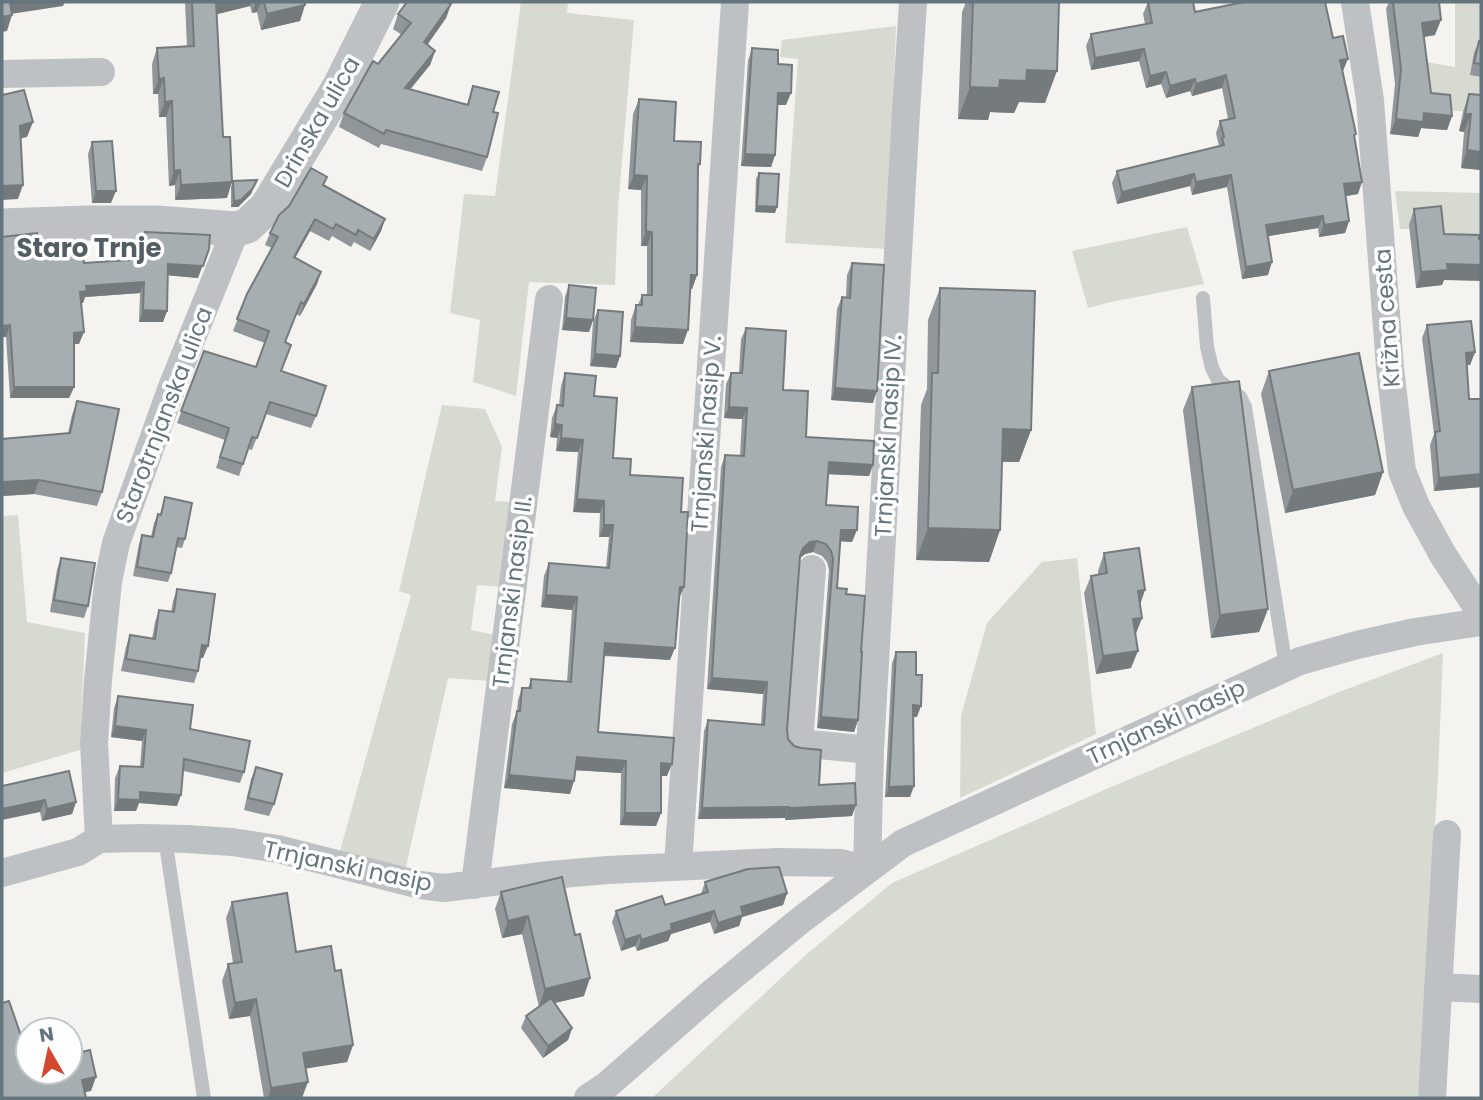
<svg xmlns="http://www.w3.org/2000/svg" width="1483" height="1100" viewBox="0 0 1483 1100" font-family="Poppins,sans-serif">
<rect width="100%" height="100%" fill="#f4f3f0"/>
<!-- green -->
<path fill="#d6dad1" d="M 521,2 L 568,2 L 567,13 L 634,20 L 618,208 L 615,285 L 529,282 L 516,396 L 473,382 L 480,320 L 450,313 L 464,194 L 495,196 Z
M 1455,2 L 1481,2 L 1481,113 L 1423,108 L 1420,61 L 1455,67 Z
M 896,26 L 888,249 L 785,243 L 798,59 L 780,57 L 782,40 Z
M 1395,191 L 1481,193 L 1481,255 L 1409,229 L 1400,229 Z
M 1187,227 L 1204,284 L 1111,302 L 1088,308 L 1072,251 Z
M 442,405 L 485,409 L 502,447 L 495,501 L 512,502 L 501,587 L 477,585 L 471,630 L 495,635 L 489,681 L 448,678 L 405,871 L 340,851 L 411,595 L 399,591 Z
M 18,515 L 27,622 L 85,633 L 80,750 L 2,773 L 2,516 Z
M 1077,558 L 1096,734 L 960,798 L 961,716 L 987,623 L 1042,562 Z
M 1443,653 L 1438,776 L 1418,1098 L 652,1098 L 808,953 L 892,883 L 1111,787 L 1339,692 Z"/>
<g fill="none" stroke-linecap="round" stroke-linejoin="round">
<!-- service -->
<path stroke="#bdc1c4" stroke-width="14" d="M 1203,298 L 1207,347 L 1212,368 L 1218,380 L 1240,397 L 1245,407 L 1286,668
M 165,838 L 204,1098"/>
<!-- minor -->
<path stroke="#bdc1c4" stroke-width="28" d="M 1355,2 L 1370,100 L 1390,368 L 1402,471 L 1416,506 L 1443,555 L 1481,613
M 2,74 L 101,72
M 812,569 L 799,743 L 870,750
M 99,839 L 94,743 L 98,680 L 108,582 L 116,543 L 172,387 L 236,229
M 678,866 L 735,2
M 2,873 L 78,852 L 99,839 L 140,838 L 187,839 L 232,842 L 278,849 L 420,885 L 444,888 L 550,875 L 608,870 L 777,862 L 841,863 L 867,870 L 870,750 L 906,112 L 913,2
M 475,885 L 549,299
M 1438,987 L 1481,989
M 588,1098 L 606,1086 L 712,993 L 802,919 L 903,843 L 1300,661 L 1357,645 L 1415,632 L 1481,622
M 1432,1098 L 1447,834"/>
<!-- tertiary -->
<path stroke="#bdc1c4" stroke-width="35" d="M 2,226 L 86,223 L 157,223 L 236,229 L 247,226 L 267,207 L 340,86 L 382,2"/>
</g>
<!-- wall -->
<path fill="#909699" d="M 185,2 L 305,2 L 300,21 L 261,30 L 257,12 L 252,13 L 250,6 L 216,14 L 227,198 L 175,200 L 175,185 L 169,186 L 166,117 L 159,117 L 158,94 L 153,94 L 152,64 L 157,48 L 187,47 Z
M 966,2 L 1059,2 L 1045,103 L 1019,102 L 1014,113 L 990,112 L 988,120 L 958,119 L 962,12 Z
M 1148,2 L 1195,12 L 1333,38 L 1343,71 L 1342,71 L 1355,138 L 1358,194 L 1346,196 L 1349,221 L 1345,233 L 1319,237 L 1318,228 L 1268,236 L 1268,275 L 1242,279 L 1227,187 L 1192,195 L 1190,186 L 1117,204 L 1112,183 L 1117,171 L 1219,146 L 1216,133 L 1220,121 L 1228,119 L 1222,88 L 1192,96 L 1190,91 L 1166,98 L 1161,84 L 1146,88 L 1139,61 L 1091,70 L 1086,46 L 1091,34 L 1145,24 L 1143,14 Z
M 1389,2 L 1439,2 L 1435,35 L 1424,37 L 1431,93 L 1452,116 L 1447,130 L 1421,128 L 1418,137 L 1390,134 L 1395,84 L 1386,9 Z
M 451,4 L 446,18 L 428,44 L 435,51 L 430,65 L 410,90 L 467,105 L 473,86 L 493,112 L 487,157 L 482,171 L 381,144 L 379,148 L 339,127 L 344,113 L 378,64 L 402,35 L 393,29 L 398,14 Z
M 1479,41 L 1481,42 L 1481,77 L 1470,75 L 1474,53 Z
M 752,48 L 778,64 L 786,105 L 777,105 L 775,155 L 771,167 L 741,166 L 748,61 Z
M 1469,94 L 1481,95 L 1481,170 L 1461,168 L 1464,132 L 1459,131 L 1463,112 Z
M 639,99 L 674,141 L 700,164 L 698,171 L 697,275 L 692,289 L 690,289 L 683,344 L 630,342 L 631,320 L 636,305 L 638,305 L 642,295 L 647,295 L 647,246 L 641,246 L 641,190 L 628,189 L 633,114 Z
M 92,142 L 111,203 L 92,203 L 88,154 Z
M 759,173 L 775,213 L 755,212 L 756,179 Z
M 257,180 L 251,194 L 238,207 L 231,207 L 231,187 L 233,181 Z
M 324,185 L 385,219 L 381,231 L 370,251 L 354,242 L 351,247 L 332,236 L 329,241 L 310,231 L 295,258 L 321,272 L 317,284 L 300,316 L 296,314 L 285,343 L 281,371 L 316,416 L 311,428 L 266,414 L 252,450 L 248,449 L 239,476 L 216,468 L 225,440 L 177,423 L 204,351 L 256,367 L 265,343 L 233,331 L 247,294 L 272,248 L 265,245 L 270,233 Z
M 1414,209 L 1444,280 L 1442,285 L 1416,288 L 1409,225 Z
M 145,232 L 198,278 L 168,275 L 167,311 L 163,322 L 139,322 L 140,293 L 85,297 L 83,303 L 81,303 L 79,344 L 74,344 L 74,387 L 69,398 L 10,398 L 6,337 L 2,337 L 39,253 L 84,263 L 140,259 L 141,243 Z
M 852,263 L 873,403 L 831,400 L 837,309 L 842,297 L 846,297 L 847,275 Z
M 569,285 L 593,320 L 589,332 L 562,330 L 565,297 Z
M 940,288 L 1031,430 L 1019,462 L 1002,462 L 1000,530 L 989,562 L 916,560 L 921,405 L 927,389 L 928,320 Z
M 598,310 L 620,356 L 616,368 L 590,366 L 593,322 Z
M 1427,325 L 1475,352 L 1470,365 L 1467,365 L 1469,399 L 1481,399 L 1481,487 L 1434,491 L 1430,445 L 1434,434 L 1422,338 Z
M 746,328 L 783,390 L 806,437 L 873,465 L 869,476 L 828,474 L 826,505 L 852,542 L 840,541 L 837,588 L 846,594 L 861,652 L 858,720 L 854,732 L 817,728 L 829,570 L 827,562 L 822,556 L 813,552 L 805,554 L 799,559 L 787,730 L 788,739 L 819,785 L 852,816 L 785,820 L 785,818 L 698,819 L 704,731 L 708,720 L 761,724 L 763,694 L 707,689 L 721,467 L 725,455 L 740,456 L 742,419 L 724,418 L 726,384 L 731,373 L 739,373 L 741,339 Z
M 1269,371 L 1383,472 L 1375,495 L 1285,513 L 1261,394 Z
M 565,373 L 594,396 L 613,458 L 630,475 L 681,512 L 679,599 L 670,660 L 604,656 L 598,732 L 667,776 L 661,776 L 661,813 L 656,826 L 620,825 L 621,773 L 575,770 L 570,794 L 504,788 L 512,724 L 517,711 L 518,700 L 522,688 L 528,688 L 531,679 L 567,682 L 572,610 L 541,607 L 544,576 L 549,563 L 606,568 L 609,537 L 599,537 L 600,513 L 573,512 L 578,452 L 556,451 L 557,438 L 550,437 L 552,418 L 557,405 L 559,405 L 561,386 Z
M 1192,387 L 1268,609 L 1259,632 L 1211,638 L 1183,410 Z
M 77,401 L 102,492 L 97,506 L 34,494 L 2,496 L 2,439 L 68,433 L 72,415 Z
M 165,497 L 185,539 L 182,548 L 176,547 L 171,573 L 168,582 L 133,576 L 139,544 L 142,535 L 151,537 L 154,523 L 158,514 L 160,515 Z
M 1104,553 L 1140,605 L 1142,618 L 1135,635 L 1131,668 L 1096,674 L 1084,593 L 1091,576 L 1098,574 L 1098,571 Z
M 61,558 L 88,606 L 84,618 L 50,612 L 57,570 Z
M 177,589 L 203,658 L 200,658 L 198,671 L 194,683 L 121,671 L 126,647 L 130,635 L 152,639 L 155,622 L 159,610 L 171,612 L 173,601 Z
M 896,652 L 916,675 L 917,717 L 913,717 L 910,797 L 885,797 L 892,663 Z
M 118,696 L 190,729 L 244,772 L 240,783 L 183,771 L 177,806 L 139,803 L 136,811 L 114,811 L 115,778 L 120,766 L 140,767 L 142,741 L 111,737 L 114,708 Z
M 256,767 L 274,804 L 269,816 L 244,810 L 251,779 Z
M 2,786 L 76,802 L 72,814 L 42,821 L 40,812 Z
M 562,877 L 584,996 L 554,1003 L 572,1028 L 568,1040 L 543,1058 L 521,1028 L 526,1016 L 539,1007 L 522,934 L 502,938 L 495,909 L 501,892 Z
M 705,882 L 787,893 L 783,905 L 742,917 L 739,926 L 714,934 L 710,922 L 671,934 L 668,941 L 637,951 L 635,946 L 621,951 L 612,922 L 616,911 L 665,905 L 701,894 Z
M 232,902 L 296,952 L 335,971 L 353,1045 L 347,1062 L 306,1068 L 302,1098 L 264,1098 L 250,1016 L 229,1019 L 222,981 L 228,964 L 233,963 L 226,918 Z"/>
<!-- shaded-wall -->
<path fill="#757a7d" d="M 9,2 L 65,2 L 63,6 L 4,15 Z
M 215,2 L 252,2 L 250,6 L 210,16 Z
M 256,2 L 261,2 L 257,12 L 252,13 Z
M 451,4 L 446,18 L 419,56 L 424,42 Z
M 305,5 L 300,21 L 261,30 L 267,14 Z
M 12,15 L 7,31 L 2,32 L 2,17 Z
M 1441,20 L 1435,35 L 1417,38 L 1422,23 Z
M 1144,49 L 1139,61 L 1091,70 L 1095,58 Z
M 435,51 L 430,65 L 399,102 L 405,88 Z
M 1348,59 L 1343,71 L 1336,73 L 1340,60 Z
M 1027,70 L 1057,71 L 1045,103 L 1019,102 L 1014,113 L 990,112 L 988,120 L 958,119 L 970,87 L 1000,80 Z
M 1166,72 L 1161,84 L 1146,88 L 1150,76 Z
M 1226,75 L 1222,88 L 1192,96 L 1196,84 Z
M 164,78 L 158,94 L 153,94 L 159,79 Z
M 1195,79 L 1190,91 L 1166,98 L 1170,86 Z
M 778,93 L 791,93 L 786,105 L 774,105 Z
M 172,101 L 166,117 L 159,117 L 165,102 Z
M 1424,113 L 1452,116 L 1447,130 L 1421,128 L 1418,137 L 1390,134 L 1396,119 Z
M 1465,114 L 1471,114 L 1464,132 L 1459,131 Z
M 33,122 L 27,137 L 14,140 L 20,126 Z
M 1467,150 L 1481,152 L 1481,170 L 1461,168 Z
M 745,154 L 775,155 L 771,167 L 741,166 Z
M 180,170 L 175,185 L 169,186 L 174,171 Z
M 1194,174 L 1190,186 L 1117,204 L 1122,192 Z
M 634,175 L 647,176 L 641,190 L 628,189 Z
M 1231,175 L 1227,187 L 1192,195 L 1196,182 Z
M 257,180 L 251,194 L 238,207 L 231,207 L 234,201 Z
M 232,182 L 227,198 L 175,200 L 181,185 Z
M 1362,182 L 1358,194 L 1340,197 L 1344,184 Z
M 23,185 L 18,199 L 2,200 L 2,186 Z
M 96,191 L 116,191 L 111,203 L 92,203 Z
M 757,206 L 777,207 L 775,213 L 755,212 Z
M 1323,216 L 1318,228 L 1262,237 L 1266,225 Z
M 315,219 L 310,231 L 289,269 L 294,257 Z
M 385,219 L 381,231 L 370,251 L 374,239 Z
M 1349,221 L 1345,233 L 1319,237 L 1324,225 Z
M 646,231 L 652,232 L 647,246 L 641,246 Z
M 209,249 L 198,278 L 164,275 L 168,264 Z
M 1272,262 L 1268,275 L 1242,279 L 1246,267 Z
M 1447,264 L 1481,265 L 1481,281 L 1444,280 L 1442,285 L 1416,288 L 1421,272 Z
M 321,272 L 317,284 L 300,316 L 304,304 Z
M 691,275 L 697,275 L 692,289 L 686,289 Z
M 144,282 L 140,293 L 85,297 L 83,303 L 76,303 L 80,292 L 86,286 Z
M 143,310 L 167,311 L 163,322 L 139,322 Z
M 566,318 L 593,320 L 589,332 L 562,330 Z
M 10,325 L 6,337 L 2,337 L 2,326 Z
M 635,327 L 688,330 L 683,344 L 630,342 Z
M 84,332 L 79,344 L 70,344 L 74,333 Z
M 1475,352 L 1470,365 L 1461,365 L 1466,353 Z
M 595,354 L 620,356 L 616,368 L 590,366 Z
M 14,387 L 74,387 L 69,398 L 10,398 Z
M 835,388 L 877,391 L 873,403 L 831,400 Z
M 729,407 L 747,408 L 742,419 L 724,418 Z
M 555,424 L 562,425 L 557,438 L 550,437 Z
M 1003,429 L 1031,430 L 1019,462 L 992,461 Z
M 561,438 L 583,440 L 578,452 L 556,451 Z
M 829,462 L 873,465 L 869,476 L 824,474 Z
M 1383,472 L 1375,495 L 1285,513 L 1293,490 Z
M 1481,474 L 1481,487 L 1434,491 L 1439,478 Z
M 39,480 L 34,494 L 2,496 L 2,482 Z
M 577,499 L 604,501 L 600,513 L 573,512 Z
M 604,525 L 613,525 L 609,537 L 599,537 Z
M 928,528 L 1000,530 L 989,562 L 916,560 Z
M 841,530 L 857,530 L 852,542 L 837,541 Z
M 817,541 L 813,552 L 805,554 L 799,559 L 803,548 L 810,542 Z
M 680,587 L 684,587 L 679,599 Z
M 1145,590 L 1139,608 L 1138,591 Z
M 546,595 L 577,597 L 572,610 L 541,607 Z
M 1268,609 L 1259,632 L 1211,638 L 1220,615 Z
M 1142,618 L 1135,636 L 1133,619 Z
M 605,643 L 675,648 L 670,660 L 601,655 Z
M 202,645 L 208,646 L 203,658 L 197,657 Z
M 1138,651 L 1131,668 L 1096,674 L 1103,656 Z
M 712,678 L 767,682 L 763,694 L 707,689 Z
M 913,705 L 921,706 L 917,717 L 909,716 Z
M 821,717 L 858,720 L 854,732 L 817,728 Z
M 115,726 L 146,730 L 142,741 L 111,737 Z
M 577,757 L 626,761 L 621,773 L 572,770 Z
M 661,763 L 672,764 L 667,776 L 657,776 Z
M 509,775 L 574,781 L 570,794 L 504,788 Z
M 914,786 L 910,797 L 885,797 L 889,787 Z
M 140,792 L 181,795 L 177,806 L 139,803 L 136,811 L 114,811 L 118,799 Z
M 45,800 L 40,812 L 2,820 L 2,809 Z
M 76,802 L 72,814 L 42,821 L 47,809 Z
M 856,805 L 852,816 L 785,820 L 789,808 Z
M 789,807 L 785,818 L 698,819 L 702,808 Z
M 625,813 L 661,813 L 656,826 L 620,825 Z
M 787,893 L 783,905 L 742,917 L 739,926 L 714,934 L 718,923 L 741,907 Z
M 714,911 L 710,922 L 671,934 L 668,941 L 637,951 L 641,940 L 671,924 Z
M 528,916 L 522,934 L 502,938 L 508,921 Z
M 640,935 L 635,946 L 621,951 L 625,940 Z
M 590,978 L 584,996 L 539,1007 L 545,989 Z
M 256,999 L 250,1016 L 229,1019 L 235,1003 Z
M 572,1028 L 568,1040 L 543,1058 L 548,1046 Z
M 353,1045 L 347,1062 L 297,1070 L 303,1053 Z
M 96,1077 L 91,1091 L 77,1094 L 82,1080 Z
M 308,1082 L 302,1098 L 268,1098 L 271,1088 Z"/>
<!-- building -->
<path fill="#a7aeb2" stroke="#757a7d" stroke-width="2" d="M 2,2 L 10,2 L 12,15 L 2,17 Z
M 192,2 L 216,2 L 223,137 L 230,137 L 232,182 L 181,185 L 180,170 L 174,171 L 172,101 L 165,102 L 164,78 L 159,79 L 157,48 L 194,46 Z
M 264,2 L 305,2 L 305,5 L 267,14 Z
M 407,2 L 448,2 L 451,4 L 424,42 L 435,51 L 405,88 L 468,105 L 473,86 L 499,92 L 493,112 L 498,113 L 487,157 L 386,130 L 384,134 L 344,113 L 373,61 L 378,64 L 411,23 L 398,14 Z
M 973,2 L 1059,2 L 1057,71 L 1027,70 L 1026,81 L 1000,80 L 999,88 L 970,87 Z
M 1148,2 L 1193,2 L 1195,12 L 1244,2 L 1325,2 L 1333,38 L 1343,36 L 1348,59 L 1340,60 L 1356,134 L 1354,135 L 1362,182 L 1344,184 L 1349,221 L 1324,225 L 1323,216 L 1266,225 L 1272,262 L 1246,267 L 1231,175 L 1196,182 L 1194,174 L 1122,192 L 1117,171 L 1224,145 L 1222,138 L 1224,137 L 1220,121 L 1235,118 L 1226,75 L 1196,84 L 1195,79 L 1170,86 L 1166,72 L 1150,76 L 1144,49 L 1095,58 L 1091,34 L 1152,23 Z
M 1393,2 L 1439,2 L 1441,20 L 1422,23 L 1431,93 L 1450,95 L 1452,116 L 1424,113 L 1423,122 L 1396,119 L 1401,69 Z
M 1479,41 L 1481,42 L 1481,64 L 1474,63 Z
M 752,48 L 778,50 L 778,64 L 792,65 L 791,93 L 778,93 L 775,155 L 745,154 Z
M 24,90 L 33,122 L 20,126 L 23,185 L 2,186 L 2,95 Z
M 1469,94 L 1481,95 L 1481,152 L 1467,150 L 1471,114 L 1465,114 Z
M 639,99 L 676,102 L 674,141 L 701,142 L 700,164 L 698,164 L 697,275 L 691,275 L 688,330 L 635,327 L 636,305 L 642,305 L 642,295 L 652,295 L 652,232 L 646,231 L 647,176 L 634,175 Z
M 112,141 L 116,191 L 96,191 L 92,142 Z
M 311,168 L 327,177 L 323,185 L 385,219 L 374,239 L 358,230 L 356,235 L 336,224 L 333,229 L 315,219 L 294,257 L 321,272 L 304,304 L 301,302 L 285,342 L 291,345 L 281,371 L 326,386 L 316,416 L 270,402 L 257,438 L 252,437 L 243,464 L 220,457 L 229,428 L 181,411 L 204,351 L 256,367 L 269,331 L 237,319 L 247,294 L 278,237 L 270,233 L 279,215 L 289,206 Z
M 759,173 L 779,174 L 777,207 L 757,206 Z
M 257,180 L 253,188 L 241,200 L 234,201 L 233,181 Z
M 1441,206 L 1444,234 L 1479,235 L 1479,239 L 1481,239 L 1481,265 L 1447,264 L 1448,270 L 1421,272 L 1414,209 Z
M 145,232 L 210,235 L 209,249 L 203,266 L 168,264 L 167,311 L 143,310 L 144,282 L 86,286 L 87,291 L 80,292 L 84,332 L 74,333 L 74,387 L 14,387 L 10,325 L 2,326 L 2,237 L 37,233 L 39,253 L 82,247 L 84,263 L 143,259 Z
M 852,263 L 884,265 L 877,391 L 835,388 L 842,297 L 850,298 Z
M 569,285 L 596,288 L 593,320 L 566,318 Z
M 940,288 L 1035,291 L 1031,430 L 1003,429 L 1000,530 L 928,528 L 932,373 L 938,373 Z
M 598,310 L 623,312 L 620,356 L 595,354 Z
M 1471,321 L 1475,352 L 1466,353 L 1469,399 L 1481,399 L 1481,474 L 1439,478 L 1435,432 L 1440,431 L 1427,325 Z
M 746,328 L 786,331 L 783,390 L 808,391 L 806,437 L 874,441 L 873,465 L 829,462 L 826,505 L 858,507 L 857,530 L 841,530 L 837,588 L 847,589 L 846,594 L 865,596 L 861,652 L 862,652 L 858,720 L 821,717 L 833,559 L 831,551 L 826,544 L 817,541 L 810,542 L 803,548 L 800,556 L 787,730 L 788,739 L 794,746 L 801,748 L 821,750 L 819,785 L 855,783 L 856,805 L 789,808 L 789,807 L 702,808 L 708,720 L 764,725 L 767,682 L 712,678 L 725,455 L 744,456 L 747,408 L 729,407 L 731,373 L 742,373 Z
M 1359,353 L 1383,472 L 1293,490 L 1269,371 Z
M 565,373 L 596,376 L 594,396 L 617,398 L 613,458 L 631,459 L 630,475 L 683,478 L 681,512 L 688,512 L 684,587 L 680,587 L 675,648 L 605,643 L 598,732 L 674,738 L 672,764 L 661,763 L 661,813 L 625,813 L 626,761 L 577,757 L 574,781 L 509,775 L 517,711 L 520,711 L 522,688 L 531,688 L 531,679 L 571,682 L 577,597 L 546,595 L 549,563 L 609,568 L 613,525 L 604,525 L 604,501 L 577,499 L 583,440 L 561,438 L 562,425 L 555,424 L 557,405 L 563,406 Z
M 1239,381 L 1268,609 L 1220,615 L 1192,387 Z
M 77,401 L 119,409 L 102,492 L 39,480 L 2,482 L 2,439 L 70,433 Z
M 165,497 L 192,503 L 185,539 L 178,538 L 171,573 L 137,567 L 142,535 L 153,537 L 158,514 L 161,515 Z
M 1139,548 L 1145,590 L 1138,591 L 1142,618 L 1133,619 L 1138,651 L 1103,656 L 1091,576 L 1107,573 L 1104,553 Z
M 61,558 L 95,563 L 88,606 L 54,600 Z
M 177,589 L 215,594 L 208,646 L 202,645 L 198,671 L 126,659 L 130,635 L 155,639 L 159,610 L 174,612 Z
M 896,652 L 916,652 L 916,675 L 922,675 L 921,706 L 913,705 L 914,786 L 889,787 Z
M 118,696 L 193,705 L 190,729 L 250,741 L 244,772 L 184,759 L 181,795 L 140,792 L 140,800 L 118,799 L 120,766 L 143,767 L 146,730 L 115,726 Z
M 256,767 L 282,774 L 274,804 L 248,798 Z
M 69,771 L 76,802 L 47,809 L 45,800 L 2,809 L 2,786 Z
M 779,867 L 787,893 L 741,907 L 743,915 L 718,923 L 714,911 L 671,924 L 672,930 L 641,940 L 640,935 L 625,940 L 616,911 L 662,896 L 665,905 L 708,892 L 705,882 L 748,869 Z
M 562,877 L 575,935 L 580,934 L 590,978 L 545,989 L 528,916 L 508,921 L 501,892 Z
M 287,893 L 296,952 L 331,946 L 335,971 L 341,970 L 353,1045 L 303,1053 L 308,1082 L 271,1088 L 256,999 L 235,1003 L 228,964 L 242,962 L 232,902 Z
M 551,998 L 572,1028 L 548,1046 L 526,1016 Z
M 9,1001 L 28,1056 L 28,1072 L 70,1072 L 70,1048 L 72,1048 L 73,1054 L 90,1050 L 96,1077 L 82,1080 L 86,1098 L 2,1098 L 2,1003 Z"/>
<g text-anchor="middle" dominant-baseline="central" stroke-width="7" stroke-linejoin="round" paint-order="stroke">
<!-- street labels -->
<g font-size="23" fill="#65757e" stroke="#fff">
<text transform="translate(317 122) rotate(-60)">Drinska ulica</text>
<text transform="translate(1387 318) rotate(-94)">Križna cesta</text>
<text transform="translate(164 415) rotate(-69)">Starotrnjanska ulica</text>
<text transform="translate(706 434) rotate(-86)">Trnjanski nasip V.</text>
<text transform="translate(888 436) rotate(-87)">Trnjanski nasip IV.</text>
<text transform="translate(512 592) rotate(-83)">Trnjanski nasip II.</text>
<text transform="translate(1166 722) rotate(-25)">Trnjanski nasip</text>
<text transform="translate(348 866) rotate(12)">Trnjanski nasip</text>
</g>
<!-- quarter labels -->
<g font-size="26" font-weight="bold" fill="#525e64" stroke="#fff">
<text x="89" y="248">Staro Trnje</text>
</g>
</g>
<!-- border -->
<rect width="1483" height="1100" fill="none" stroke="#65757e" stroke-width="7"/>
<!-- north arrow -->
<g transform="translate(49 1051) rotate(351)"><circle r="33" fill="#ffffff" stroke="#c1c8cb" stroke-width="2"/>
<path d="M0-5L12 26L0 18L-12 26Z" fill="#d34930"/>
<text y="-10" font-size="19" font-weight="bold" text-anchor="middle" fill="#65757e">N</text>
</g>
</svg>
